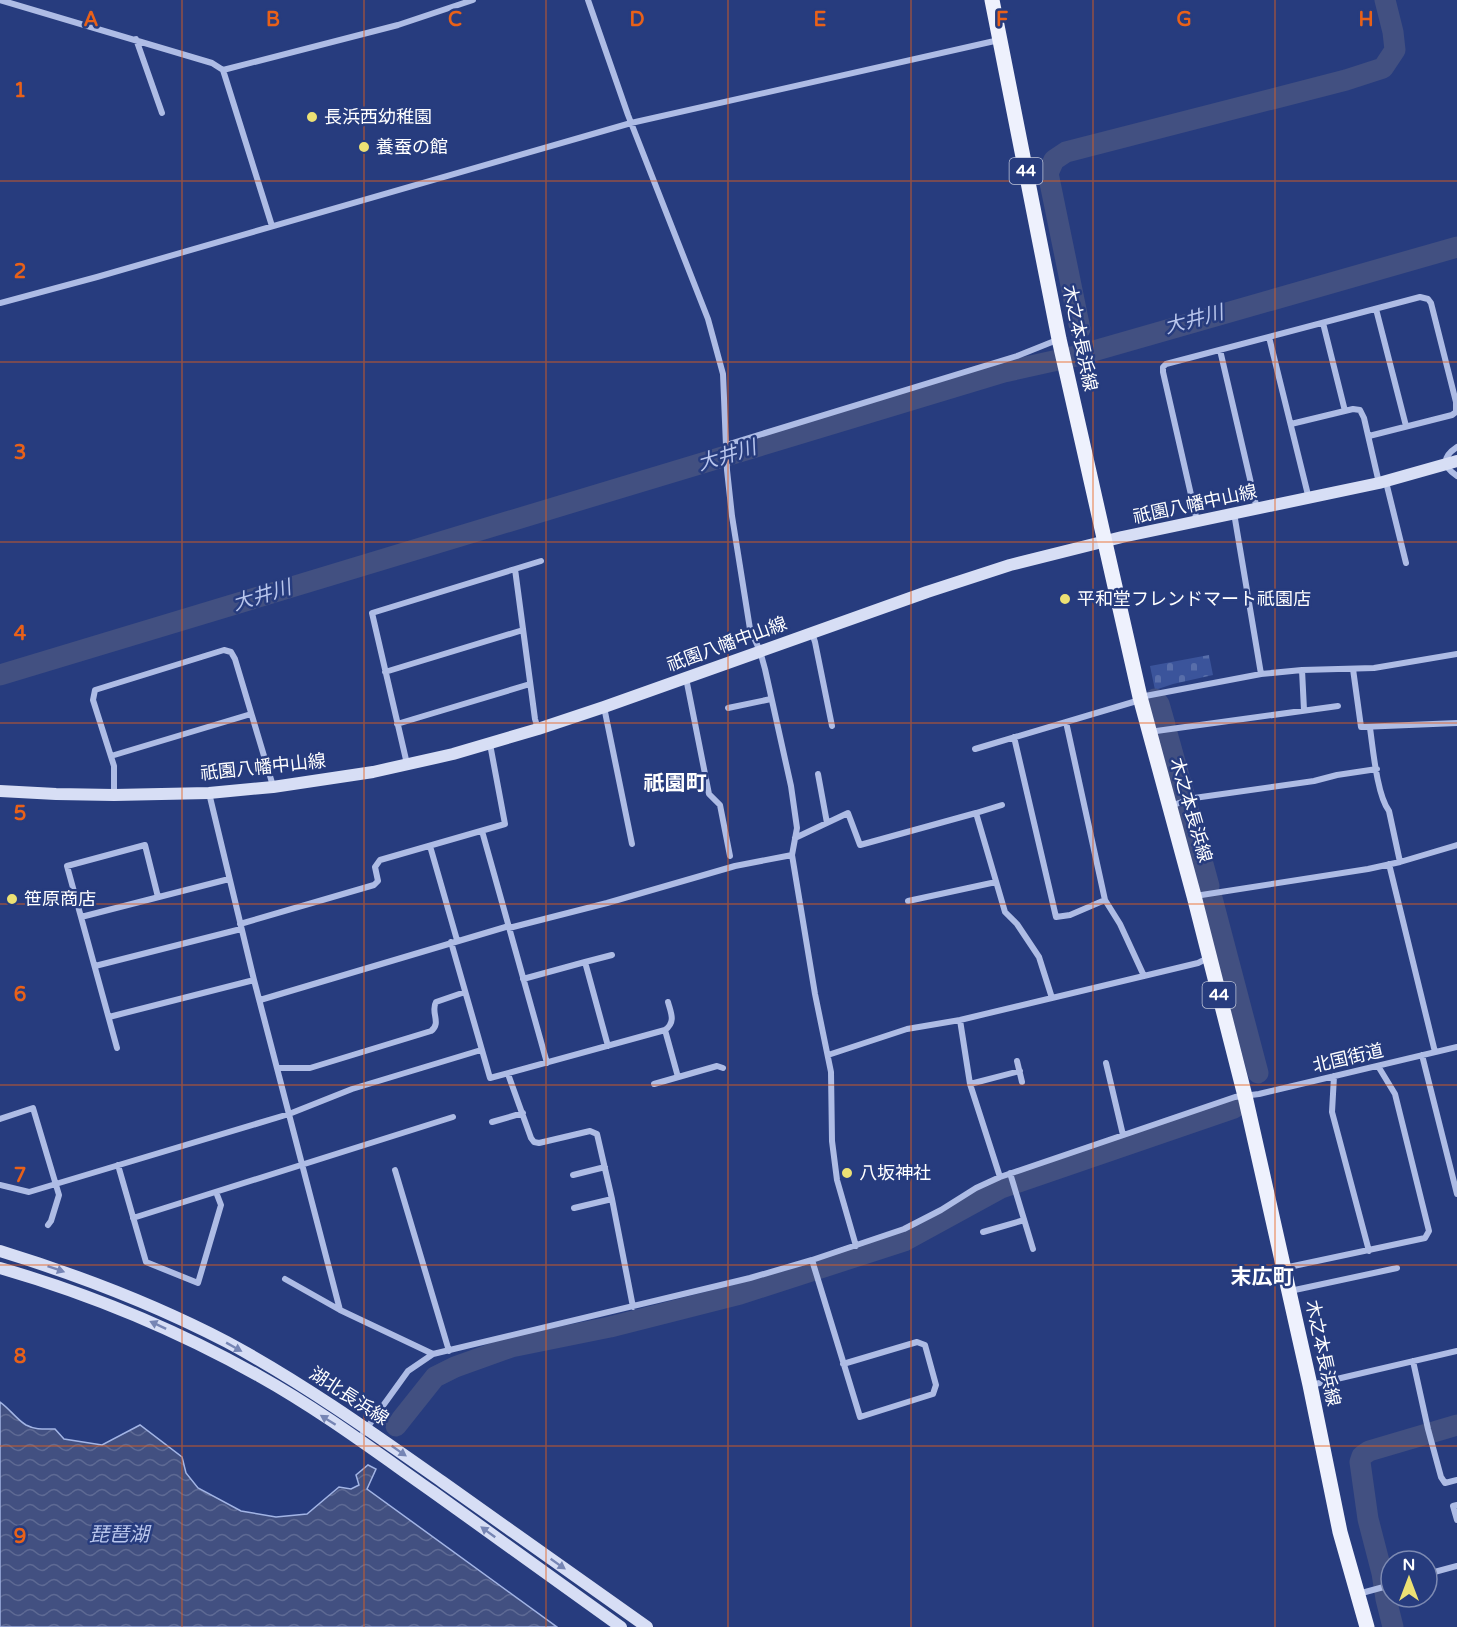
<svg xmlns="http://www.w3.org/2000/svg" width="1457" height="1627" viewBox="0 0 1457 1627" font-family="'Varela Round','Noto Sans JP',sans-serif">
<defs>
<pattern id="cemetery-stones" width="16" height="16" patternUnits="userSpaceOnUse" patternTransform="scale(1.5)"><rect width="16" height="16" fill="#3b549b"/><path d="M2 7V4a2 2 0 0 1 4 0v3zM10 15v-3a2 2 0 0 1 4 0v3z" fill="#586eaa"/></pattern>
<pattern id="water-waves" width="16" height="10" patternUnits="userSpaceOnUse" patternTransform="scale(1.5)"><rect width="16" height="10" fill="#425081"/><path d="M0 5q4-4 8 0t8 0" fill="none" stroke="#5e6a94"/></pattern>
</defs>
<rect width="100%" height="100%" fill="#273c7e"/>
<!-- cemetery -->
<path fill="url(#cemetery-stones)" d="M 1209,655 L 1213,675 L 1173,684 L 1155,690 L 1150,666 Z"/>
<!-- water -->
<path fill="url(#water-waves)" stroke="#a2b4e5" stroke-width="1.5" d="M 0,1402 C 9,1408 16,1419 26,1425 C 35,1430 45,1429 55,1429 L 64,1439 L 102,1445 L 140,1425 L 182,1457 L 186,1473 L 198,1488 L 241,1511 L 276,1517 L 307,1514 L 339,1487 L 351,1489 L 359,1485 L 356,1475 L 368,1465 L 376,1469 L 367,1489 L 557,1627 L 0,1627 Z"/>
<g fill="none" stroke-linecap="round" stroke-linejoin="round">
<!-- river -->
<path stroke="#425081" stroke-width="21" d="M 1080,329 L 1048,173 L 1054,160 L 1066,152 L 1346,80 L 1383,68 L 1395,50 L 1393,32 L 1385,0
M 0,675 L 1004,372 L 1076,356 L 1457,247
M 1155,699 L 1159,704 L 1165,725
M 1167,733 L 1184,794
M 1187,805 L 1209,886
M 1212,898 L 1258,1073
M 396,1426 L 435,1377 L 455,1367 L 511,1347 L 610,1327 L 740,1294 L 904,1241 L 1001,1188 L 1234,1108
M 1393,1627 L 1386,1599 L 1382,1573 L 1368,1519 L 1360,1462 L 1362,1456 L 1369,1451 L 1457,1425"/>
<!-- minor -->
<path stroke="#aebce5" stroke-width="6" d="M 0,0 L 212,63 L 223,70
M 588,0 L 628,115 L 708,319 L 723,374 L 727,470 L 732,516 L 750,629 L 760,651 L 765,669 L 791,786 L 797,828 L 792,855 L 815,994 L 831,1072 L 832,1141 L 837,1180 L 856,1246
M 136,39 L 162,113
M 272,226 L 223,70 L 398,25 L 473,0
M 0,303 L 97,277 L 631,123 L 999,40
M 1376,309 L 1406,426
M 1323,323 L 1345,411
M 1269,337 L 1309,499
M 1220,350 L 1257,509
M 1291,424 L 1353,409 L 1360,410 L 1364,418 L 1379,483
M 726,445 L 1017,356 L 1057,340
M 1457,447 C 1442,457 1442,466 1457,476
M 1386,482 L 1406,563
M 1234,513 L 1261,674
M 1197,521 L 1163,372 L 1163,367 L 1166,364 L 1420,297 L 1428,299 L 1431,303 L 1456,402 L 1456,412 L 1452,415 L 1369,436
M 515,569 L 541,561
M 812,633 L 815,642 L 832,726
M 1353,669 L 1361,727 L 1457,723
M 1302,670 L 1304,710
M 385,672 L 523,630
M 686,678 L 709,794 L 720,805 L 730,856
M 1140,697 L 1261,674 L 1302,670 L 1374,668 L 1457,654
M 604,707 L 632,844
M 728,708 L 771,699
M 397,724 L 530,684
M 1370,728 C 1373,749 1377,795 1389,811 L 1400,862
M 1149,732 L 1338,706
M 1014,737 L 1056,917 L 1070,915 L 1105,900 L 1066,722
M 975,749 L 1140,700
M 111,756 L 251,714
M 407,764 L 372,613 L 515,569 L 535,719 L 538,729
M 818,774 L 827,823
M 209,793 L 254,980 L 340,1310
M 114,795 L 114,766 L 93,700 L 95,690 L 224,650 L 231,652 L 235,659 L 273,786
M 1170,806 L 1194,798 L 1314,781 L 1337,775 L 1377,769
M 976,813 L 1002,805
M 482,831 L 547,1063
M 795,838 L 848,813 L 860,845 L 976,813 L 1005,912 L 1017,924 L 1039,957 L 1052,998
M 430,846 L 457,940
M 1389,864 L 1435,1052
M 1195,896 L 1368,869 L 1400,862 L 1457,845
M 1105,900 L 1120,924 L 1144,976
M 908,901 L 996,882
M 81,917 L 229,879
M 240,924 L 374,885 L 378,881 L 375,867 L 380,860 L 505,824 L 490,744
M 509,928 L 607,903 L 735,866 L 792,855
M 451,942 L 490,1078 L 665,1030 L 678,1077
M 585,962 L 612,955
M 95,966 L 241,929
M 523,979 L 585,962 L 608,1046
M 260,1000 L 509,926
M 109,1017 L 254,980
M 960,1020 L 970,1084 L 1000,1177
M 665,1030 C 676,1022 671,1013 668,1002
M 117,1048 L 67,866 L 145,845 L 158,897
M 828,1055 L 907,1029 L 960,1020 L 1198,963 L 1208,958
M 1422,1055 L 1457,1194
M 1017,1061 L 1022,1082
M 1106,1063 L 1123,1135
M 278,1068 L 310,1068 L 431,1031 C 442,1023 430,1012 436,1002 L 465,992
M 508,1074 L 531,1138 L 534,1142 L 539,1143 L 590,1131 L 597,1134 L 612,1199 L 633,1307
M 1334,1076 L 1332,1112 L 1369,1251
M 654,1084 L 717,1066 L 723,1068
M 970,1084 L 1020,1071
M 0,1119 L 33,1108 L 59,1195 L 51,1221 L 48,1225
M 492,1122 L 523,1113
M 118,1165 L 146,1262 L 198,1283 L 221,1205 L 216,1192
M 395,1170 L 449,1351
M 1010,1173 L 1033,1249
M 573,1175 L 605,1167
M 0,1185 L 29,1192 L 289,1114 L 352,1089 L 481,1050
M 574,1208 L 612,1199
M 133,1218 L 453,1117
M 983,1232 L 1024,1220
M 812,1260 L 860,1417 L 933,1394 L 936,1385 L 925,1345 L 917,1342 L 843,1364
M 1284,1268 L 1425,1238 L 1429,1231 L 1395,1094 L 1378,1066
M 285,1279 L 340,1310 L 433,1354
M 1290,1291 L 1397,1268
M 1413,1361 L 1428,1429 L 1441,1477 L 1445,1483 L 1457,1480
M 1311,1385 L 1457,1351
M 359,1439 L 408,1371 L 433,1354 L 750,1278 L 812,1260 L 904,1229 L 941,1210 L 976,1188 L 1000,1177 L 1235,1097 L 1259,1094 L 1457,1047
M 1457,1505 L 1453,1506 L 1457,1520
M 1427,1574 L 1457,1566
M 1358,1594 L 1391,1585"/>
<!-- secondary -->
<path stroke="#d7def5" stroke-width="12" d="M 0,791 L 56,794 L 114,795 L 209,793 L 273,787 L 373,772 L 453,754 L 538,729 L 604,707 L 927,592 L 1010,565 L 1122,537 L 1379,483 L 1457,461
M 0,1251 C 78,1275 154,1304 227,1342 C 303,1383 373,1433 444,1483 C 511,1531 579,1579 647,1627
M 0,1268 C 90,1294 177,1330 259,1376 C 320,1410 376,1452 433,1492 C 495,1537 558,1582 621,1627"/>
<!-- primary -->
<path stroke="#eef1fd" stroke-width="15" d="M 992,0 L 1059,339 L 1140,697 L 1194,896 L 1245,1096 L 1310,1385 L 1340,1532 L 1367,1627"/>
</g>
<!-- one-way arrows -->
<defs><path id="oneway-solid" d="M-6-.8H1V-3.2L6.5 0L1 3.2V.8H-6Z" transform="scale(1.5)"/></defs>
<g fill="#7685b4">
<use href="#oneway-solid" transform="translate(56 1269) rotate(19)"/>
<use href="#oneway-solid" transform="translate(158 1325) rotate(-155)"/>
<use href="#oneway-solid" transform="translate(234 1347) rotate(29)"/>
<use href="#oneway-solid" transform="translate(328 1420) rotate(-148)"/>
<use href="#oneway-solid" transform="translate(399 1451) rotate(35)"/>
<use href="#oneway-solid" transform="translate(488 1532) rotate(-144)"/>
<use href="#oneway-solid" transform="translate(558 1564) rotate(35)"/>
</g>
<!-- grid -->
<path fill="none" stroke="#e96118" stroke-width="1.5" stroke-opacity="0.55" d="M 182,0 L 182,1627M 364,0 L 364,1627M 546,0 L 546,1627M 728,0 L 728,1627M 911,0 L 911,1627M 1093,0 L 1093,1627M 1275,0 L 1275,1627M 0,181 L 1457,181M 0,362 L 1457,362M 0,542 L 1457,542M 0,723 L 1457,723M 0,904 L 1457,904M 0,1085 L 1457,1085M 0,1265 L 1457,1265M 0,1446 L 1457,1446"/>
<!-- markers -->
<g fill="#ede174" stroke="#273c7e" stroke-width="2">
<circle cx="312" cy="117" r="6"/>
<circle cx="364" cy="147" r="6"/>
<circle cx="1065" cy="599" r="6"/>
<circle cx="12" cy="899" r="6"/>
<circle cx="847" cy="1173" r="6"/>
</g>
<g text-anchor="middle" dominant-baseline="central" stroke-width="5" stroke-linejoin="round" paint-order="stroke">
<!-- shield labels -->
<g fill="#273c7e" stroke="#bec4d8" stroke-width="1.5">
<rect x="1009.5" y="158" width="33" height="26" rx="4.5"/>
<rect x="1202.5" y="982" width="33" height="26" rx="4.5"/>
</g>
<g font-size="16" font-weight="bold" fill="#fff">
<text x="1026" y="171">44</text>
<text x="1219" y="995">44</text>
</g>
<!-- poi labels -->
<g font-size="18" fill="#fff" stroke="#273c7e" text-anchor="start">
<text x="324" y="117">長浜西幼稚園</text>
<text x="376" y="147">養蚕の館</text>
<text x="1077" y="599">平和堂フレンドマート祇園店</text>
<text x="24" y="899">笹原商店</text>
<text x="859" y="1173">八坂神社</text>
</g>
<!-- street labels -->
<g font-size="18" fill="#fff" stroke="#273c7e">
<text transform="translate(1080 338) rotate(78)">木之本長浜線</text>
<text transform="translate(1195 504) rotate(-12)">祇園八幡中山線</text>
<text transform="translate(727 644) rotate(-20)">祇園八幡中山線</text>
<text transform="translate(263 767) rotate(-6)">祇園八幡中山線</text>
<text transform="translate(1191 810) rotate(74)">木之本長浜線</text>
<text transform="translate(1348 1058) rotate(-13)">北国街道</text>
<text transform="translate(1323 1353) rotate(78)">木之本長浜線</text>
<text transform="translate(349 1396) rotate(33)">湖北長浜線</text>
</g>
<!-- water labels -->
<g font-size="20" font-style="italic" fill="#b9c6ed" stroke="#273c7e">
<text transform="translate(1194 320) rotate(-15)">大井川</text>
<text transform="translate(727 456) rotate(-17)">大井川</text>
<text transform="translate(262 596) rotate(-17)">大井川</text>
<text x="119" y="1535">琵琶湖</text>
</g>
<!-- quarter labels -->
<g font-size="21" font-weight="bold" fill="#fff" stroke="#273c7e">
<text x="675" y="783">祇園町</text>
<text x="1262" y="1277">末広町</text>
</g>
</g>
<g font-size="20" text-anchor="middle" font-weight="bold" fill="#e96118" stroke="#273c7e" stroke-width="5" stroke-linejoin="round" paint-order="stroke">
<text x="91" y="26">A</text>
<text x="273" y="26">B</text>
<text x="455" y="26">C</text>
<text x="637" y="26">D</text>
<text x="820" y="26">E</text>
<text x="1002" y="26">F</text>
<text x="1184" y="26">G</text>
<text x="1366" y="26">H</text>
<text x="20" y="97">1</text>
<text x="20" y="278">2</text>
<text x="20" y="459">3</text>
<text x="20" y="640">4</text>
<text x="20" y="820">5</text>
<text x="20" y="1001">6</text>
<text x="20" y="1182">7</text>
<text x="20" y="1363">8</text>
<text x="20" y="1543">9</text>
</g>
<!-- north arrow -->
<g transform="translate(1409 1579)"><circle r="28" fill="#273c7e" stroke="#7d8ab2" stroke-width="1.5"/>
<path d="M0-4.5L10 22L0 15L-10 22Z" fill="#ede174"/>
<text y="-9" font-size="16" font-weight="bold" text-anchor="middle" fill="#ffffff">N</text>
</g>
</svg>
